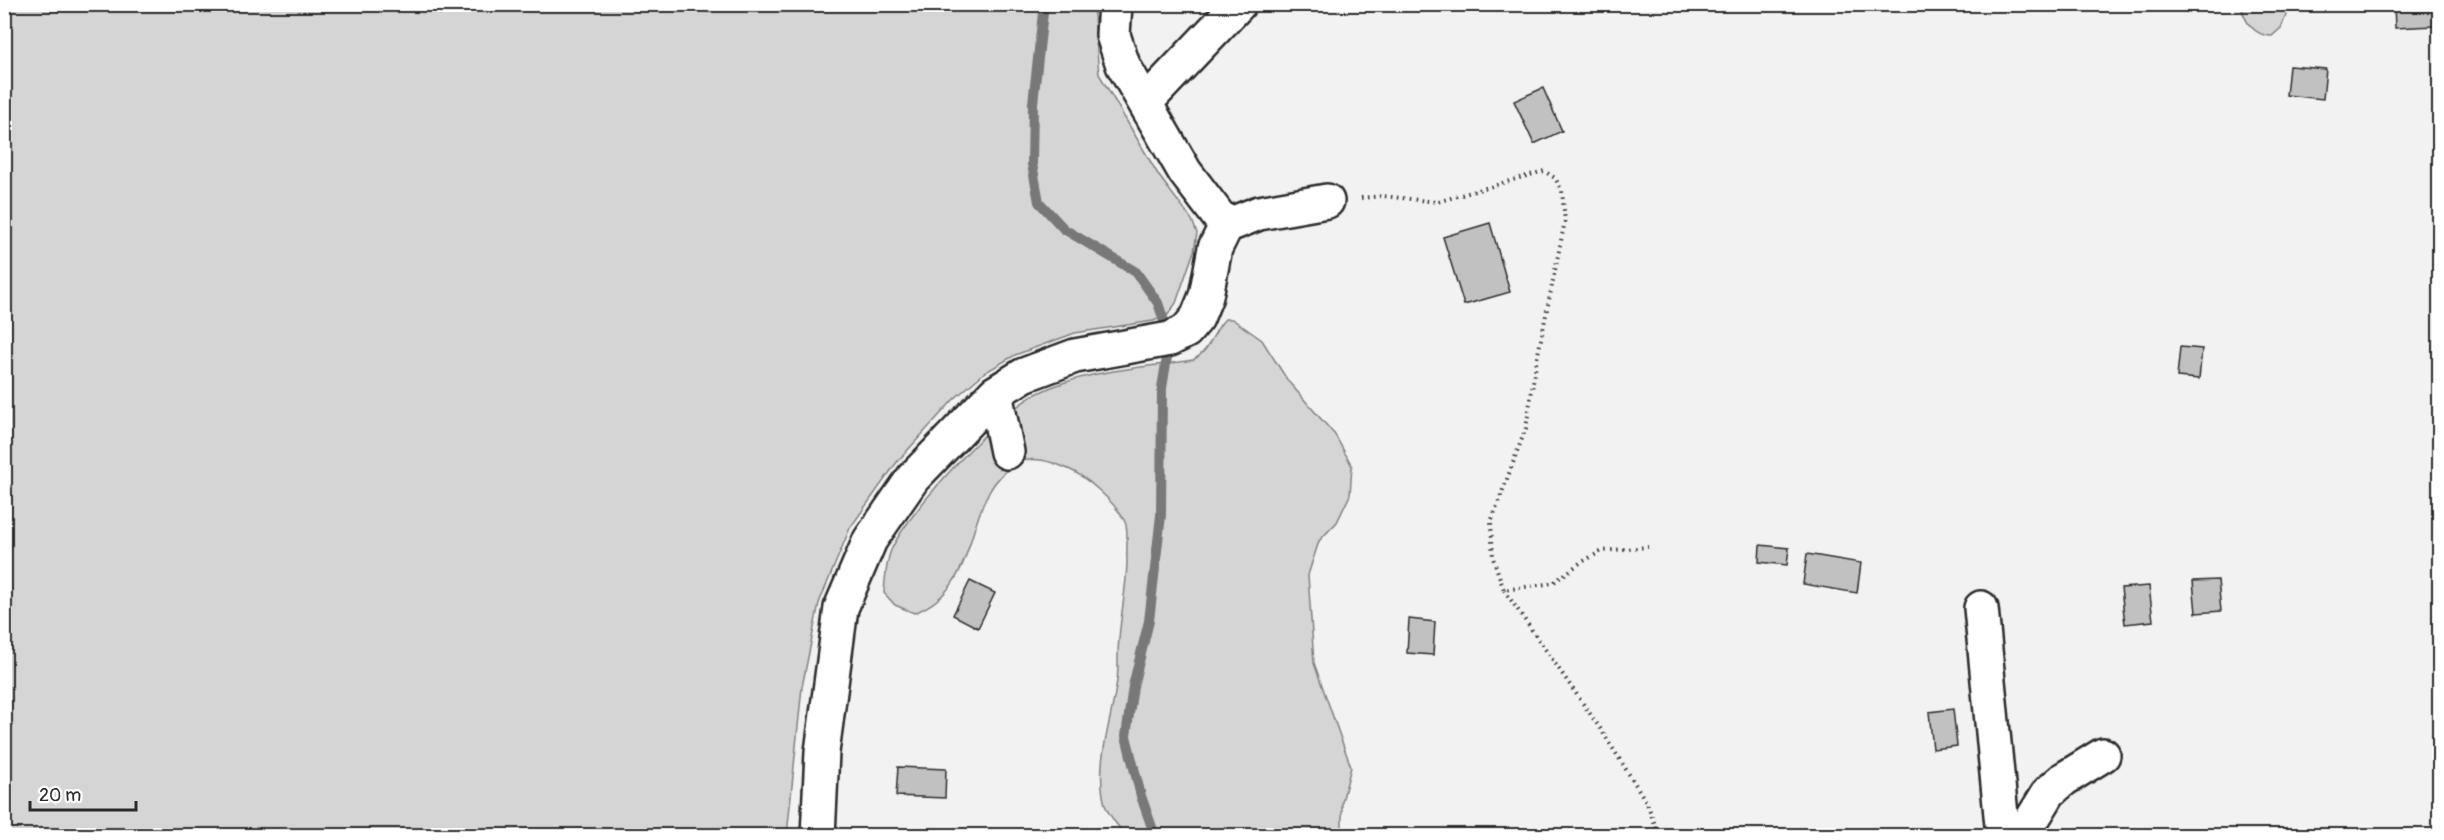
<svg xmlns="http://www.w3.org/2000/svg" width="2444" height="840" viewBox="0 0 2444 840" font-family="Pangolin,sans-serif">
<rect width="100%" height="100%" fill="#f2f2f2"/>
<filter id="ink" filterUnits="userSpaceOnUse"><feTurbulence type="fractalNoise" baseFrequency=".0167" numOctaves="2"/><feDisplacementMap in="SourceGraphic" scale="12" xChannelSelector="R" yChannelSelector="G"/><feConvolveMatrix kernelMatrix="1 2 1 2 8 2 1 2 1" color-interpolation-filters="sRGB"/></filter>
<g filter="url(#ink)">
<!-- green -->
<path fill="#d5d5d5" stroke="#808080" stroke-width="1.5" d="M 5,4 L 1093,5 L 1099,74 L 1159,176 L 1192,220 L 1197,233 L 1194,251 L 1176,303 L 1167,316 L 1153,321 L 1075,333 L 1015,355 L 984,373 L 954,399 L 897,462 L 850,528 L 819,603 L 802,687 L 787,835 L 5,835 Z
M 2241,5 L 2241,4 L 2290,5 L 2281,28 L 2272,36 C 2254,36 2244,21 2241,5 Z
M 1225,319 L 1232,319 L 1262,340 L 1288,381 L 1335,435 L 1352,466 L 1350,495 L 1337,522 L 1319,541 L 1308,575 L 1314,663 L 1351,767 L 1342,802 L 1342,835 L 1125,835 C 1119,827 1108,815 1105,805 C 1094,762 1112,722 1117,680 C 1119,667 1117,653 1119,639 C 1121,612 1127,586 1127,558 C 1126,548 1129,531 1125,522 C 1116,503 1085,475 1066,468 C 1052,462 1033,455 1018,463 C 958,495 988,585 914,613 L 895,605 L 884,593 C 885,579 886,560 892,548 C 911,509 999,412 1038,393 C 1085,370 1142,368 1193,360 C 1211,350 1212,332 1225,319 Z"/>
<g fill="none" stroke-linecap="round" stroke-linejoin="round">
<!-- stream -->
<path stroke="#787878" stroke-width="10" d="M 1044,4 L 1033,103 L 1032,164 L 1039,202 L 1064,229 L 1136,272 L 1158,303 L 1170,339 L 1162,388 L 1161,515 L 1149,621 L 1133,686 L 1126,736 L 1141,796 L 1155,836"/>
</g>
<!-- building -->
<path fill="#c1c1c1" stroke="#2b2b2b" stroke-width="1.5" d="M 2394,4 L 2433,4 L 2434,26 L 2395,28 Z
M 2289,66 L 2326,69 L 2323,99 L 2286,95 Z
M 1543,88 L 1562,131 L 1534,144 L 1514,101 Z
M 1490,223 L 1510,292 L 1464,305 L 1443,237 Z
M 2180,347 L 2202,349 L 2199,379 L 2177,377 Z
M 1760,545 L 1789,548 L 1787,565 L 1759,562 Z
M 1807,554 L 1861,563 L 1857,593 L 1803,584 Z
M 2218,580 L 2221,611 L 2196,613 L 2193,581 Z
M 970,581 L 995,593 L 978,628 L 953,615 Z
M 2149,586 L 2153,621 L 2125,624 L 2121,588 Z
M 1409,619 L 1435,622 L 1433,655 L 1407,653 Z
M 1953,709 L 1957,746 L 1933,749 L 1929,712 Z
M 898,767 L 946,769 L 945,798 L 896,796 Z"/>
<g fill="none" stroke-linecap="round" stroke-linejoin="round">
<!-- minor casing -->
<g stroke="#2b2b2b" stroke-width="38">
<path id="minor" d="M 1145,103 L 1239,4
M 1226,226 L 1259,213 L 1327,201
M 995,393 L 1007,452
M 1981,608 L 2003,836
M 818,836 L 822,752 L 841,608 L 870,540 L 913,478 L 995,393 L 1024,375 L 1075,356 L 1170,339 L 1186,331 L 1197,318 L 1206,296 L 1215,248 L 1226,226 L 1185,172 L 1123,65 L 1113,35 L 1115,4
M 2022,836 L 2049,792 L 2064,779 L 2103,755"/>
</g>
<!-- path -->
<path stroke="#2b2b2b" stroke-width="4" stroke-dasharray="1.5 4.5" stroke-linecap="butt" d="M 1361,198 L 1383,196 L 1437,202 L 1544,171 L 1555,178 L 1562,191 L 1565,221 L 1536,364 L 1526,428 L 1491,522 L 1493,558 L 1504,590 L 1553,583 L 1580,563 L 1602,551 L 1648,547
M 1504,590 L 1602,731 L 1647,803 L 1659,836"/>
<!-- minor -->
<use href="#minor" stroke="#fff" stroke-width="33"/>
</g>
</g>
<!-- margin -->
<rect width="2444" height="840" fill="none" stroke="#fff" stroke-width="24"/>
<rect x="12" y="12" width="2420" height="816" fill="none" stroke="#2b2b2b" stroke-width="2" filter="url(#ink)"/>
<!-- scale -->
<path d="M30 801v9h106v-9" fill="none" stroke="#2b2b2b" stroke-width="3"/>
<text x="39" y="801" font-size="18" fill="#2b2b2b" stroke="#ffffff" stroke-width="4.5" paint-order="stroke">20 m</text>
</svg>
